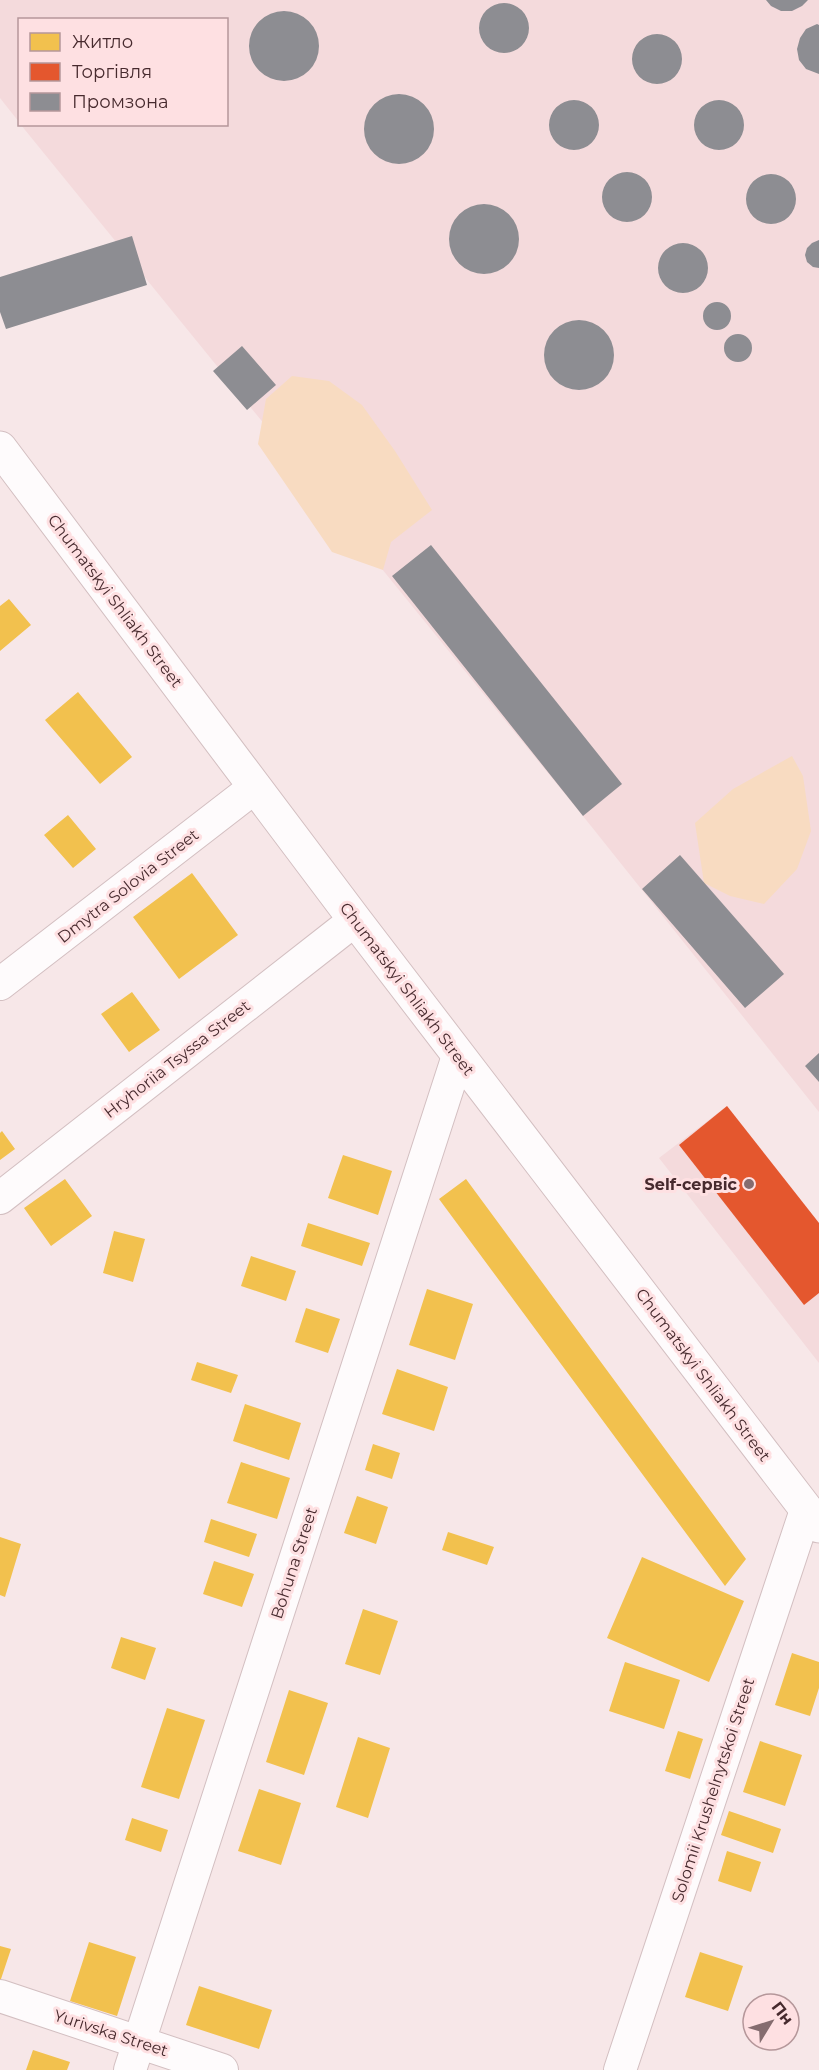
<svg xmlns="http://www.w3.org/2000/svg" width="819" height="2070" viewBox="0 0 819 2070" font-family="Montserrat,sans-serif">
<rect width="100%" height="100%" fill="#f7e7e8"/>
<!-- built -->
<path fill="#f4dadc" d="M 0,0 L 819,0 L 819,1112 L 591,826 L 21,125 L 226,124 L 226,20 L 20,20 L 19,122 L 0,98 Z
M 727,1106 L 819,1223 L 819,1363 L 659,1158 Z"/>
<!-- green -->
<path fill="#f8dbc1" d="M 292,376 L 329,381 L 362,405 L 395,451 L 432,510 L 391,542 L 383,570 L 332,552 L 258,444 L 266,399 Z
M 792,756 L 803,776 L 811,831 L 797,869 L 764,904 L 730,896 L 704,883 L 695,823 L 733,789 Z"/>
<!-- homes -->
<path fill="#f2c14e" d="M 9,599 L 31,625 L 0,651 L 0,606 Z
M 78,692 L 132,757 L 100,784 L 45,720 Z
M 68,815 L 96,849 L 73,868 L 44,835 Z
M 192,873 L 238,935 L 179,979 L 133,917 Z
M 132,992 L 160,1030 L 129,1052 L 101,1014 Z
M 2,1131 L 15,1149 L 0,1160 L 0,1133 Z
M 343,1155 L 392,1171 L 378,1215 L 328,1198 Z
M 65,1179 L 92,1216 L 51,1246 L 24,1208 Z
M 466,1179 L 746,1559 L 725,1586 L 439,1199 Z
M 308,1223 L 370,1243 L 362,1266 L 301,1246 Z
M 114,1231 L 145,1239 L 133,1282 L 103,1273 Z
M 251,1256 L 296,1271 L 286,1301 L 241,1286 Z
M 427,1289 L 473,1304 L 455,1360 L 409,1345 Z
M 306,1308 L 340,1319 L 328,1353 L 295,1342 Z
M 197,1362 L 238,1375 L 231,1393 L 191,1380 Z
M 397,1369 L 448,1387 L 434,1431 L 382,1414 Z
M 245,1404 L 301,1423 L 289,1460 L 233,1441 Z
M 373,1444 L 400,1453 L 392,1479 L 365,1470 Z
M 241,1462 L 290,1478 L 277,1519 L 227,1503 Z
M 357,1496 L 388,1507 L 376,1544 L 344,1533 Z
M 211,1519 L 257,1534 L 249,1557 L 204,1542 Z
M 448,1532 L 494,1547 L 487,1565 L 442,1550 Z
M 0,1537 L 21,1544 L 5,1597 L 0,1595 Z
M 642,1557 L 744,1601 L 709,1682 L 607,1638 Z
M 214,1561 L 254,1574 L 242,1607 L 203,1594 Z
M 363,1609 L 398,1621 L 380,1675 L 345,1664 Z
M 121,1637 L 156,1648 L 145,1680 L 111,1668 Z
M 792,1653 L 819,1662 L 819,1688 L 810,1716 L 775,1705 Z
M 625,1662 L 680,1680 L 664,1729 L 609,1711 Z
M 289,1690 L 328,1703 L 304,1775 L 266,1762 Z
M 167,1708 L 205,1720 L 179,1799 L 141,1787 Z
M 678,1731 L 703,1739 L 690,1779 L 665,1771 Z
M 358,1737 L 390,1748 L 368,1818 L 336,1807 Z
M 760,1741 L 802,1755 L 785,1806 L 743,1792 Z
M 259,1789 L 301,1803 L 281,1865 L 238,1851 Z
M 729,1811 L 781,1829 L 773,1853 L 721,1835 Z
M 132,1818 L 168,1830 L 161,1852 L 125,1840 Z
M 727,1851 L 761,1862 L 751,1892 L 718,1881 Z
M 89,1942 L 136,1957 L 117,2016 L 70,2001 Z
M 0,1946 L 11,1949 L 0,1982 Z
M 700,1952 L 743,1966 L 728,2011 L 685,1997 Z
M 199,1986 L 272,2010 L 259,2049 L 186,2025 Z
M 33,2050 L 70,2062 L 67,2070 L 26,2070 Z"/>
<!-- shops -->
<path fill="#e4572e" d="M 727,1106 L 819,1223 L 819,1293 L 804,1305 L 679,1145 Z"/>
<!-- industry -->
<path fill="#8d8d92" d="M 766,0 L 808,0 L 802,6 L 792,11 L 781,11 L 771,6 Z
M479 28a25 25 0 1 1 50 0a25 25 0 1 1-50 0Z
M249 46a35 35 0 1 1 70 0a35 35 0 1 1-70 0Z
M 817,24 L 819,25 L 819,74 L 806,69 L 799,60 L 797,49 L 800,38 L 806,29 Z
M632 59a25 25 0 1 1 50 0a25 25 0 1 1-50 0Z
M364 129a35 35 0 1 1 70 0a35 35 0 1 1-70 0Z
M549 125a25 25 0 1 1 50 0a25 25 0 1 1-50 0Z
M694 125a25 25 0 1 1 50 0a25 25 0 1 1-50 0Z
M602 197a25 25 0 1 1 50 0a25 25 0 1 1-50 0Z
M746 199a25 25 0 1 1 50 0a25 25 0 1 1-50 0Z
M449 239a35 35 0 1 1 70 0a35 35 0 1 1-70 0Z
M 132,236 L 147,285 L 6,329 L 0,312 L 0,277 Z
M 819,240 L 819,268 L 813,267 L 807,262 L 805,255 L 807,248 L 812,243 Z
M658 268a25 25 0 1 1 50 0a25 25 0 1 1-50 0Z
M703 316a14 14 0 1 1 28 0a14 14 0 1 1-28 0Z
M544 355a35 35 0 1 1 70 0a35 35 0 1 1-70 0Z
M724 348a14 14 0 1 1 28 0a14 14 0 1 1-28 0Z
M 242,346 L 276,385 L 247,410 L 213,371 Z
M 431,545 L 622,784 L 583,816 L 392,576 Z
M 680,855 L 784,974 L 745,1008 L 642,889 Z
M 819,1053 L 819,1082 L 805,1066 Z"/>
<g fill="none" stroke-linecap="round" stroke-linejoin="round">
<!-- street casing -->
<g stroke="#d3bfc1" stroke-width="34">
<path id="street" d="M 0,984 L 255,787
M 0,1198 L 355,920
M 0,1996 L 222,2070
M 130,2070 L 458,1056
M 620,2070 L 806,1510"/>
</g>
<!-- secondary casing -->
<g stroke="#d3bfc1" stroke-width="35">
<path id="secondary" d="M 0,448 L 355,920 L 819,1526"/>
</g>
<!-- street -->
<use href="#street" stroke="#fefbfc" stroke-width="32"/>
<!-- secondary -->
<use href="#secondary" stroke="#fefbfc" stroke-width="33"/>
</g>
<!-- markers -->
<circle fill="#856c6f" stroke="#fee0e2" stroke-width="2" cx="749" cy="1184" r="6"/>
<g text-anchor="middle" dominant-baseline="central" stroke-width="6" stroke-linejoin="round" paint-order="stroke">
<!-- street labels -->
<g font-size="16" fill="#472a2e" stroke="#fee0e2">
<text transform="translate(115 601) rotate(53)">Chumatskyi Shliakh Street</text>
<text transform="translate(128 886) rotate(-38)">Dmytra Solovia Street</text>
<text transform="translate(407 989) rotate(53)">Chumatskyi Shliakh Street</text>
<text transform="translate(177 1059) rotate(-38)">Hryhoriia Tsyssa Street</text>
<text transform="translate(703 1375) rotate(53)">Chumatskyi Shliakh Street</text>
<text transform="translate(294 1563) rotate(-72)">Bohuna Street</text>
<text transform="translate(713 1790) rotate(-72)">Solomii Krushelnytskoi Street</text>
<text transform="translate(111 2033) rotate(18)">Yurivska Street</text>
</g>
<!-- poi labels -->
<g font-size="16" font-weight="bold" fill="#472a2e" stroke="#fee0e2" text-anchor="end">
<text x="737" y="1184">Self-сервіс</text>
</g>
</g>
<!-- legend -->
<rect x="18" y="18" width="210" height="108" fill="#fee0e2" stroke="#b5979a" stroke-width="1.5"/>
<rect x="30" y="33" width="30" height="18" fill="#f2c14e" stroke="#b5979a" stroke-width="1.5"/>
<text x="72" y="48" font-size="18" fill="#472a2e">Житло</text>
<rect x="30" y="63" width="30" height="18" fill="#e4572e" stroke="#b5979a" stroke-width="1.5"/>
<text x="72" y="78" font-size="18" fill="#472a2e">Торгівля</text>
<rect x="30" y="93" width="30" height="18" fill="#8d8d92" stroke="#b5979a" stroke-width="1.5"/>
<text x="72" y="108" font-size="18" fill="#472a2e">Промзона</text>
<!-- north arrow -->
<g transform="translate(771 2022) rotate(52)"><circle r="28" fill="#fee0e2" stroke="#b5979a" stroke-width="1.5"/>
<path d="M0-4.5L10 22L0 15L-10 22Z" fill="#856c6f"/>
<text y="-9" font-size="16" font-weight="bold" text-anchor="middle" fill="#472a2e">Пн</text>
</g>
</svg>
